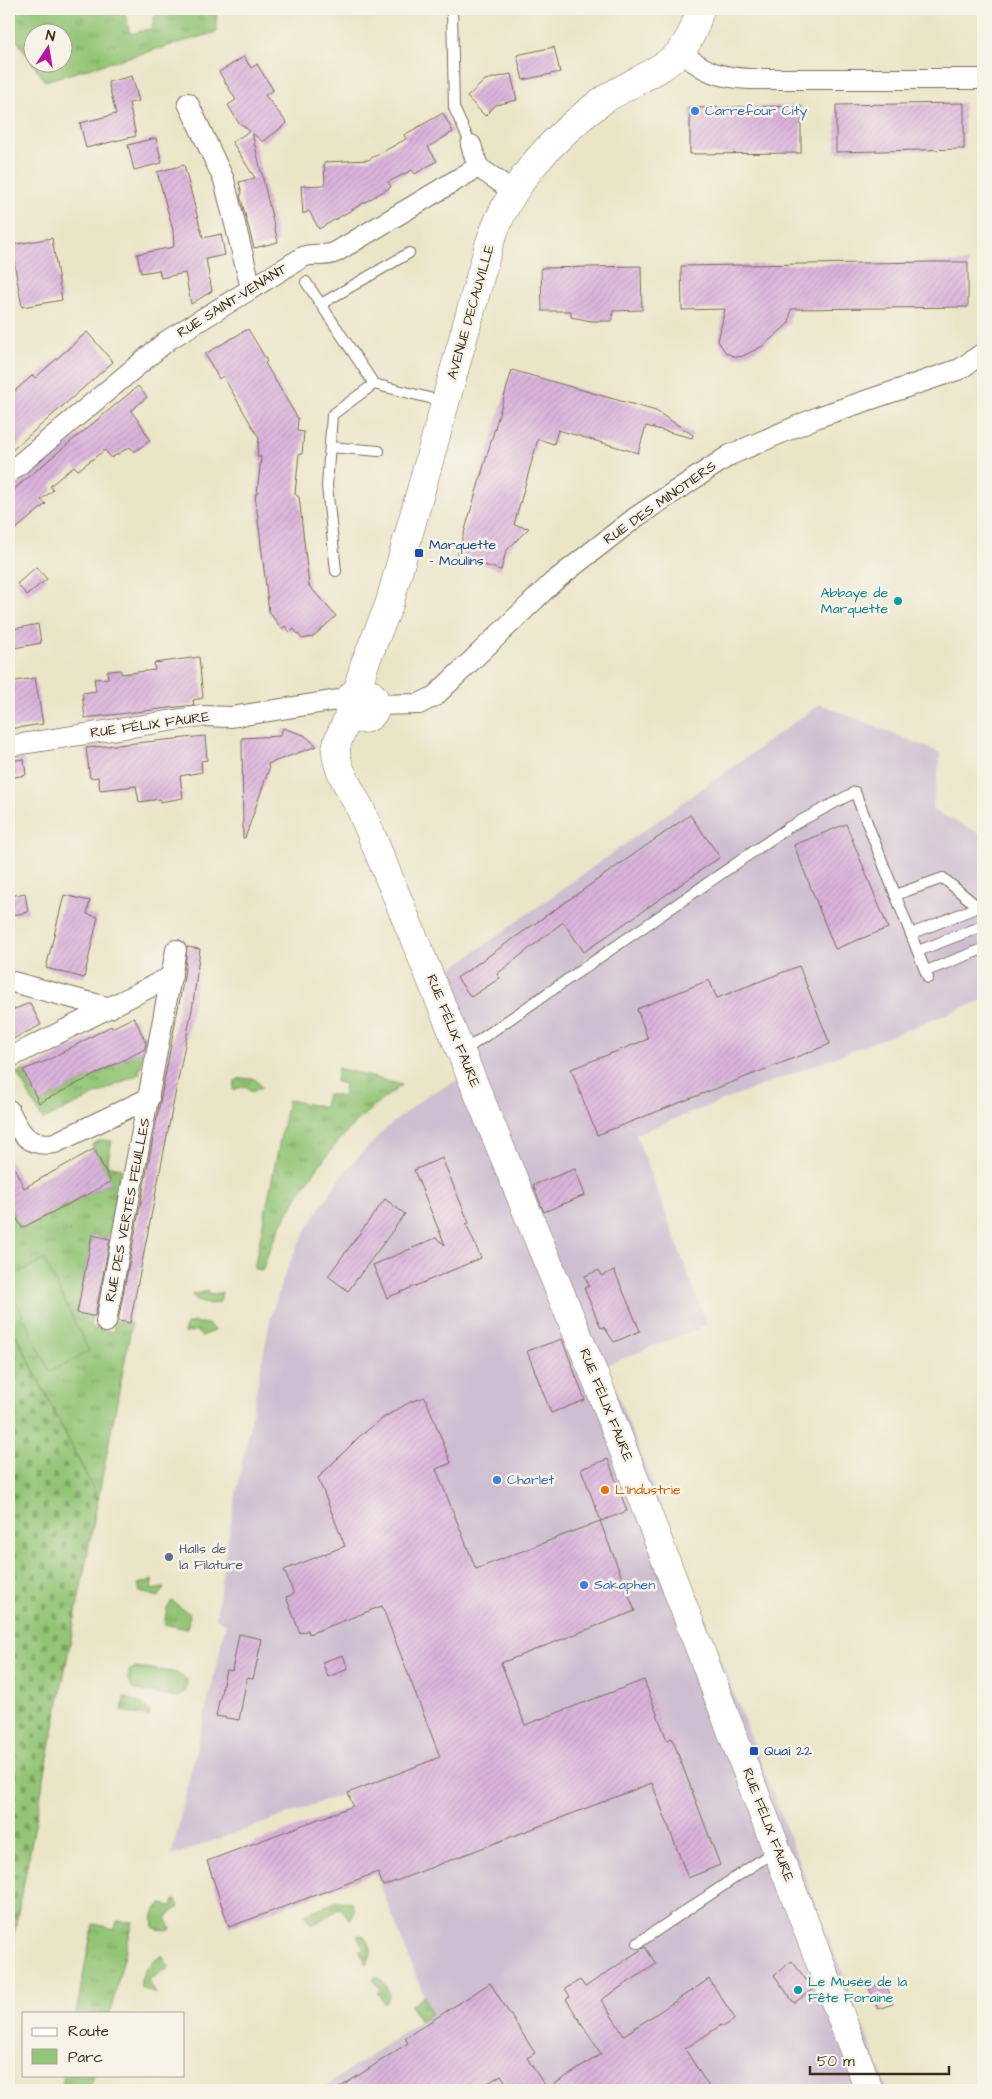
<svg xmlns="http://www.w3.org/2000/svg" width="992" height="2099" viewBox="0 0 992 2099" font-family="'Architects Daughter',sans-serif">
<defs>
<pattern id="grass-tufts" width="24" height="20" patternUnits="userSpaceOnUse" patternTransform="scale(1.25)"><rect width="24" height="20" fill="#93c576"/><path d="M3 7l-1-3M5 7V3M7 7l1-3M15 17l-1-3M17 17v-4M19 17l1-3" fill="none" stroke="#79a060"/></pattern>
<pattern id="cemetery-stones" width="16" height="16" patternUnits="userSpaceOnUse" patternTransform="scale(1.25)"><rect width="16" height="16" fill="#93c576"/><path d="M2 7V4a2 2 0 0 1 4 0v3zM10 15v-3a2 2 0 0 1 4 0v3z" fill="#79a060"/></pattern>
<pattern id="building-hatch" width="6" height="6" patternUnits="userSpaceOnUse" patternTransform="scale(1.25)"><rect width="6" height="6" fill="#dab3dc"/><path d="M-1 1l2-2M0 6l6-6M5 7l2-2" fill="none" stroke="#bc9abc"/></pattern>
</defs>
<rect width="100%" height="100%" fill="#f7f3e8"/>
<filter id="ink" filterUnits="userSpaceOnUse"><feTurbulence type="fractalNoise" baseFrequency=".02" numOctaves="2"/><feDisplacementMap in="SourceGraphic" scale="10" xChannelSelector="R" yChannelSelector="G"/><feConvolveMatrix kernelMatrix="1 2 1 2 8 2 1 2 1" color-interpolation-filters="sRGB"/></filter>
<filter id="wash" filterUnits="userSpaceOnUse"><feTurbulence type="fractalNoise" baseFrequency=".0096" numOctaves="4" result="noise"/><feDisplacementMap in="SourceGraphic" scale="20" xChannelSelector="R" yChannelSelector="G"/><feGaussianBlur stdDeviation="1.12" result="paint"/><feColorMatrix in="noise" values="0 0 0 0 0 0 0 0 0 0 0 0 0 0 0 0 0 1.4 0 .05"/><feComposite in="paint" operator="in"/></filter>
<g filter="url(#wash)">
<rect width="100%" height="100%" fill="#ebe5c8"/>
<!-- industrial -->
<path fill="#cebed1" d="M 820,704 L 941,753 L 932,810 L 983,835 L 983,1000 L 636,1134 L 707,1325 L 606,1365 L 888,2090 L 320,2090 L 431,2014 L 344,1794 L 171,1856 L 226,1624 L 216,1618 L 227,1542 L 270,1320 L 281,1284 L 297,1246 L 315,1215 L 345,1171 L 383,1131 L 427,1095 L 478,1071 L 442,982 L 451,969 Z"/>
<!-- grass -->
<path fill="url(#grass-tufts)" stroke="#67784a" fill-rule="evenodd" d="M 9,9 L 124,9 L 130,34 L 152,28 L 156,10 L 161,9 L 216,9 L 217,32 L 45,81 L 9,29 ZM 32,32 L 62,32 L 62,62 L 32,62 Z
M 143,1034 L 145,1038 L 139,1074 L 43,1120 L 17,1073 L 23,1070 L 41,1104 L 41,1102 L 126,1059 L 128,1060 L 127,1058 L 139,1052 Z
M 338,1068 L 402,1085 C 390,1094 377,1103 366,1113 C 325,1150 278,1218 262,1271 L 254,1269 L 288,1100 L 324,1107 L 327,1094 L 343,1097 L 345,1084 L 336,1082 Z
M 241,1078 L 255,1079 L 262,1088 L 251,1092 L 246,1086 L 233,1090 L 235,1081 Z
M 101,1140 L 112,1141 L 107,1165 L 121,1168 L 108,1238 L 92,1235 L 77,1312 L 92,1316 L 91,1327 L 113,1332 L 115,1320 L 132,1324 L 98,1499 L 9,1321 L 9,1203 L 21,1227 L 20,1229 L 110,1183 L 111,1184 L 92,1145 Z
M 207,1291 L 209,1295 L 222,1292 L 220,1302 C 208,1306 200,1304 192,1295 Z
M 194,1322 L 208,1324 L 215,1331 L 201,1336 L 197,1330 L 184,1334 L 186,1325 Z
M 153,1580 L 151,1590 L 164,1588 L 159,1597 L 140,1592 L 138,1584 Z
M 172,1601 L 190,1614 L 187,1629 L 164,1624 L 167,1609 Z
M 137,1667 L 177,1673 L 187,1681 C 187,1690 185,1694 176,1698 L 133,1689 C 127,1683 127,1679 130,1670 Z
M 124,1697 L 142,1704 L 150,1713 L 149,1717 L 122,1711 Z
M 175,1899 L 179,1907 L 166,1917 L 171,1929 L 167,1931 L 154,1928 C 153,1919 153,1910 161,1904 L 171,1906 Z
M 338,1901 L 351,1902 C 356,1910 355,1914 350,1920 L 341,1908 L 312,1925 L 305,1914 Z
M 117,1921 L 133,1922 L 110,2013 L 76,2013 L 93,1924 L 115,1929 Z
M 361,1935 C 373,1943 373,1953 367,1964 L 359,1951 L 364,1948 L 357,1936 Z
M 162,1955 L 169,1967 L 148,1980 L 156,1994 L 141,1988 C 139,1972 150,1964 162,1955 Z
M 377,1977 C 387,1982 393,1995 385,2004 L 377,1992 L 381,1990 L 373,1978 Z
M 424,1996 L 431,2014 L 419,2021 L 411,2005 Z
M 64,2075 L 94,2075 L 88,2090 L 61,2090 Z"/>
<!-- cemetery -->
<path fill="url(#cemetery-stones)" stroke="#67784a" d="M 9,1321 L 98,1499 L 9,1960 Z"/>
<!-- green -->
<path fill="#93c576" stroke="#67784a" d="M 44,1260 L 89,1351 L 50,1372 L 9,1287 L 9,1278 Z"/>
<g id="blocks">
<!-- building -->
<path fill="url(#building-hatch)" d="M 554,47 L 560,72 L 523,80 L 517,55 Z
M 244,57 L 251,68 L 257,64 L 273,90 L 265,95 L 287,123 L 263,142 L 252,133 L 278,242 L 254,248 L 240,195 L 242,194 L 239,182 L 255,178 L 232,142 L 250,131 L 238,122 L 228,105 L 236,100 L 219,72 Z
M 511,74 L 517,100 L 496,105 L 485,116 L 467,97 L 485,80 Z
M 132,76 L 139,101 L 129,103 L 136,136 L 86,148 L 80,123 L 116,114 L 108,82 Z
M 964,103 L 964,149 L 836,152 L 836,105 Z
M 801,106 L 801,153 L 690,154 L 690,108 Z
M 443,113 L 453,132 L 428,147 L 437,161 L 415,174 L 412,170 L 388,182 L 391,187 L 319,229 L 309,211 L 303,214 L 301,186 L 325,185 L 324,162 L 368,160 L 406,139 L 404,135 Z
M 156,138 L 162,163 L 134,170 L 128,145 Z
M 184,165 L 203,238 L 221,234 L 225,255 L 206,259 L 212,291 L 191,304 L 185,273 L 161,278 L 159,270 L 141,273 L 137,254 L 174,247 L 173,230 L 157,172 Z
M 52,238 L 62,300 L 22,307 L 11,245 Z
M 930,262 L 968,262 L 968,307 L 791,309 L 789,323 L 763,346 L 743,356 L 736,357 L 726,353 L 718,341 L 725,309 L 682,310 L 681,266 Z
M 641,266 L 642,310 L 613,311 L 612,321 L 591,321 L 571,317 L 571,311 L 542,311 L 541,268 Z
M 248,329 L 267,361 L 265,363 L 298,419 L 297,431 L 304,432 L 302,454 L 299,454 L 295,494 L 299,497 L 309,586 L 336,616 L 313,637 L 302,639 L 294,629 L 290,632 L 285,626 L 282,629 L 269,612 L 255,494 L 257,494 L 261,457 L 257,457 L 259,438 L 223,376 L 219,379 L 205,354 Z
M 87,332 L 113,362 L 9,453 L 9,396 L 33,375 L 35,378 Z
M 512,370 L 656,411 L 693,435 L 692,438 L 646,426 L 638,453 L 558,430 L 554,444 L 538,439 L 514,525 L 529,528 L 506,551 L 501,570 L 457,557 Z
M 138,386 L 147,397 L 131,411 L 141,424 L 150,441 L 134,452 L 130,447 L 111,458 L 105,450 L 78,470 L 74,466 L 50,486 L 53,490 L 41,500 L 46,504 L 9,535 L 9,493 Z
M 36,567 L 47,579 L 27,595 L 17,584 Z
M 38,624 L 41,643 L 9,649 L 9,630 Z
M 199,657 L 203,698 L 193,700 L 194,705 L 85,718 L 82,693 L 96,691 L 94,679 L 108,678 L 107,671 L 121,670 L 121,674 L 155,670 L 154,663 Z
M 35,678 L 43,724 L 9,729 L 9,682 Z
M 283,728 L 304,735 L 317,746 L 268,764 L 269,769 L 245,838 L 243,838 L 242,738 L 280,736 Z
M 205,736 L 207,760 L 201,761 L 202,772 L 180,776 L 183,798 L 160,802 L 160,799 L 139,802 L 136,786 L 100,790 L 98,777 L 90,778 L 86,748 Z
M 24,759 L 26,775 L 9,778 L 9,761 Z
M 690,815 L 720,857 L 584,952 L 563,922 L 497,974 L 500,978 L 471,997 L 457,978 Z
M 846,824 L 888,928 L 835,949 L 794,845 Z
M 25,893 L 28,912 L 13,915 L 11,896 Z
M 64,895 L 90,901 L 87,914 L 98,917 L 84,978 L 46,968 Z
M 187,947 L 200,949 L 193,1004 L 130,1323 L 118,1321 L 184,977 Z
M 799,966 L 830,1044 L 597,1135 L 571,1069 L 648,1039 L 637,1009 L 709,980 L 717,998 Z
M 30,1003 L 41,1025 L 9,1041 L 9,1011 Z
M 134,1017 L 146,1043 L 145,1049 L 39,1103 L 23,1070 L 46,1061 L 111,1026 L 112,1028 Z
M 94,1149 L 111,1182 L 22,1228 L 9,1203 L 9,1157 L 24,1188 Z
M 442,1158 L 469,1223 L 466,1224 L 481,1258 L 387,1298 L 373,1265 L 436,1238 L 445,1245 L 414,1170 Z
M 575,1169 L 585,1195 L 544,1212 L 533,1185 Z
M 385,1199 L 405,1214 L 348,1291 L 328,1276 Z
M 92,1235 L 110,1239 L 95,1316 L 92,1316 L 77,1313 Z
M 599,1270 L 602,1276 L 614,1270 L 640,1331 L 614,1342 L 604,1327 L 601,1328 L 584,1288 L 589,1286 L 585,1276 Z
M 562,1339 L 585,1400 L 551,1413 L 527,1351 Z
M 425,1397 L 451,1463 L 436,1469 L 476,1569 L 600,1521 L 635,1611 L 501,1663 L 525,1725 L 644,1680 L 667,1740 L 672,1738 L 720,1865 L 688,1878 L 652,1783 L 383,1886 L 378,1872 L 229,1927 L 207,1861 L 353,1806 L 348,1793 L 440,1757 L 382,1606 L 309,1634 L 308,1630 L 300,1633 L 286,1597 L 294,1594 L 284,1570 L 345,1546 L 318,1478 L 360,1436 L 383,1418 L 410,1402 Z
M 608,1459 L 627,1511 L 601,1521 L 581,1469 Z
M 239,1634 L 262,1639 L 253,1679 L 247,1678 L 239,1720 L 216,1716 L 226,1670 L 232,1671 Z
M 343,1655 L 348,1669 L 328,1677 L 322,1662 Z
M 645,1947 L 656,1964 L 601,2000 L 624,2035 L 709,1979 L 734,2017 L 734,2020 L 723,2027 L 721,2025 L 685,2049 L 711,2090 L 511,2090 L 501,2075 L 477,2090 L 336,2090 L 408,2043 L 405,2038 L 490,1983 L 535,2053 L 527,2058 L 547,2089 L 601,2054 L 566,1999 L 570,1996 L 565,1989 L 580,1980 L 585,1987 Z
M 792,1961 L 813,1989 L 794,2003 L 774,1975 Z
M 885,1981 L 893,2004 L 878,2009 L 869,1988 Z"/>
</g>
</g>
<g filter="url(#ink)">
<use href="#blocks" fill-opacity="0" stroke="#796b5a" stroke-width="1"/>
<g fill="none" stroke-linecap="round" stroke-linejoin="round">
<!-- lane casing -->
<g stroke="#796b5a" stroke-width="12">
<path id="lane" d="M 452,9 L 454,108 L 471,145
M 306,282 L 374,384 L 332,415 L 327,486 L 336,571
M 321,304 L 409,253
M 374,384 L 445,402
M 330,447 L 379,451
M 895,895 L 943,878 L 983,911
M 911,934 L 978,907
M 918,951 L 983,926
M 926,971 L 983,949
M 462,1052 L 789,827 L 855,792 L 928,978
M 638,1943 L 776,1850"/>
</g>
<!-- street casing -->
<g stroke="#796b5a" stroke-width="22">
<path id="street" d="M 680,52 C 706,72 717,77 749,79 L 983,79
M 188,103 L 224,180 L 251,288
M 471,145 L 478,167
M 9,473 L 168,340 L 303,257 C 314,252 325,258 336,252 L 478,167 L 513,191
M 376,705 L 419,704 L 435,696 L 553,582 L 636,517 L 730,455 L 818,417 L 960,369 L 983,353
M 9,746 L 201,716 L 231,717 L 350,698
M 9,981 L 110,1008
M 9,1058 L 172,976
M 9,1110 C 19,1131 27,1148 55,1143 L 149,1098
M 106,1322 L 176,950"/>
</g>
<!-- secondary casing -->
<g stroke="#796b5a" stroke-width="29">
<path id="secondary" d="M 359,691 L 360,680 L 365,663 L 389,605 L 489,245 C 509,184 551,139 602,101 C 624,86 658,73 676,56 C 689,44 696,25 700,9
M348 705a14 14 0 1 1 28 0a14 14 0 1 1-28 0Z
M 350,711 C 347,723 340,733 337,744 C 331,762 353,794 361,810 L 598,1384 L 869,2090"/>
</g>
<!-- lane -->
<use href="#lane" stroke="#fff" stroke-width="10"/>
<!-- street -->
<use href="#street" stroke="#fff" stroke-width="20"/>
<!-- secondary -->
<use href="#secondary" stroke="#fff" stroke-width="28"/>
</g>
</g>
<!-- markers -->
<g fill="#3f7fe0" stroke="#f7f3e8" stroke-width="2">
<circle cx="695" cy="111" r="5"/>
<circle cx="497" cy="1480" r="5"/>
<circle cx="584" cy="1585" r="5"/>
</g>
<g fill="#1a4fb4" stroke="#f7f3e8" stroke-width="2">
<rect x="414" y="548" width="10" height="10" rx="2.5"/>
<rect x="749" y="1746" width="10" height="10" rx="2.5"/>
</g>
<g fill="#0f9aa8" stroke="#f7f3e8" stroke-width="2">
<circle cx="898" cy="601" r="5"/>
<circle cx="798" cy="1990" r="5"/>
</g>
<circle fill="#e8710a" stroke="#f7f3e8" stroke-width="2" cx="605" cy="1490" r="5"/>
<circle fill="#5c6f8a" stroke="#f7f3e8" stroke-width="2" cx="169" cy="1557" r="5"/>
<g text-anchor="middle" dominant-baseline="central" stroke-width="5" stroke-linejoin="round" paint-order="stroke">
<!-- shop labels -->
<g font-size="14" fill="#366cbe" stroke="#f7f3e8" text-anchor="start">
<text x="705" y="111">Carrefour City</text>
<text x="507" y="1480">Charlet</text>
<text x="594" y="1585">Sakaphen</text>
</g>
<!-- street labels -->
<g font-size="14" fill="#3b2a1e" stroke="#f7f3e8">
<text transform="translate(232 301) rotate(-32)">RUE SAINT-VENANT</text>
<text transform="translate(471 312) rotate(-74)">AVENUE DECAUVILLE</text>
<text transform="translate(660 503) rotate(-35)">RUE DES MINOTIERS</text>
<text transform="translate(150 725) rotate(-8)">RUE FÉLIX FAURE</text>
<text transform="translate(453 1031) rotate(68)">RUE FÉLIX FAURE</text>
<text transform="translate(128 1210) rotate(-79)">RUE DES VERTES FEUILLES</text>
<text transform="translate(606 1405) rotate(68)">RUE FÉLIX FAURE</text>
<text transform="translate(768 1825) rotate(69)">RUE FÉLIX FAURE</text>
</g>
<!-- transit labels -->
<g font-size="14" fill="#164399" stroke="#f7f3e8" text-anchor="start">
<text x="429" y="545">Marquette<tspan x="429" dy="16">– Moulins</tspan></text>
<text x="764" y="1751">Quai 22</text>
</g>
<!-- culture labels -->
<g font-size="14" fill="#0d838f" stroke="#f7f3e8" text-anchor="end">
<text x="888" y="593">Abbaye de<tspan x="888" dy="16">Marquette</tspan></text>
<text x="808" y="1982" text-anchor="start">Le Musée de la<tspan x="808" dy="16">Fête Foraine</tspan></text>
</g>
<!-- food labels -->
<g font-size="14" fill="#c56008" stroke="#f7f3e8" text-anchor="start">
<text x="615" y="1490">L'Industrie</text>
</g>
<!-- service labels -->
<g font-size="14" fill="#4e5e75" stroke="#f7f3e8" text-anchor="start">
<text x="179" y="1549">Halls de<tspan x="179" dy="16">la Filature</tspan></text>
</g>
</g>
<!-- margin -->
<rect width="992" height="2099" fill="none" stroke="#f7f3e8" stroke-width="30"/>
<!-- legend -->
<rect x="22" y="2012" width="162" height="65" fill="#f7f3e8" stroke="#aca397"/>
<rect x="32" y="2028" width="25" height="8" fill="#ffffff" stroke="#aca397"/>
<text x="68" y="2036" font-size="15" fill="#3b2a1e">Route</text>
<rect x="32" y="2049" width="25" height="15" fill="#93c576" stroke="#aca397"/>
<text x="68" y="2062" font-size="15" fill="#3b2a1e">Parc</text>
<!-- north arrow -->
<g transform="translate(48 48) rotate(12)"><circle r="24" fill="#f7f3e8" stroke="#aca397"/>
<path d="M0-4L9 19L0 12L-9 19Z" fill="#b5179e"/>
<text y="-8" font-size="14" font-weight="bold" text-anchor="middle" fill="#3b2a1e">N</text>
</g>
<!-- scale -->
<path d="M810 2066v8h139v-8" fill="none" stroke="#3b2a1e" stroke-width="2.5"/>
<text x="817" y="2066" font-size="15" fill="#3b2a1e" stroke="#f7f3e8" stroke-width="4" paint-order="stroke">50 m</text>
</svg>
